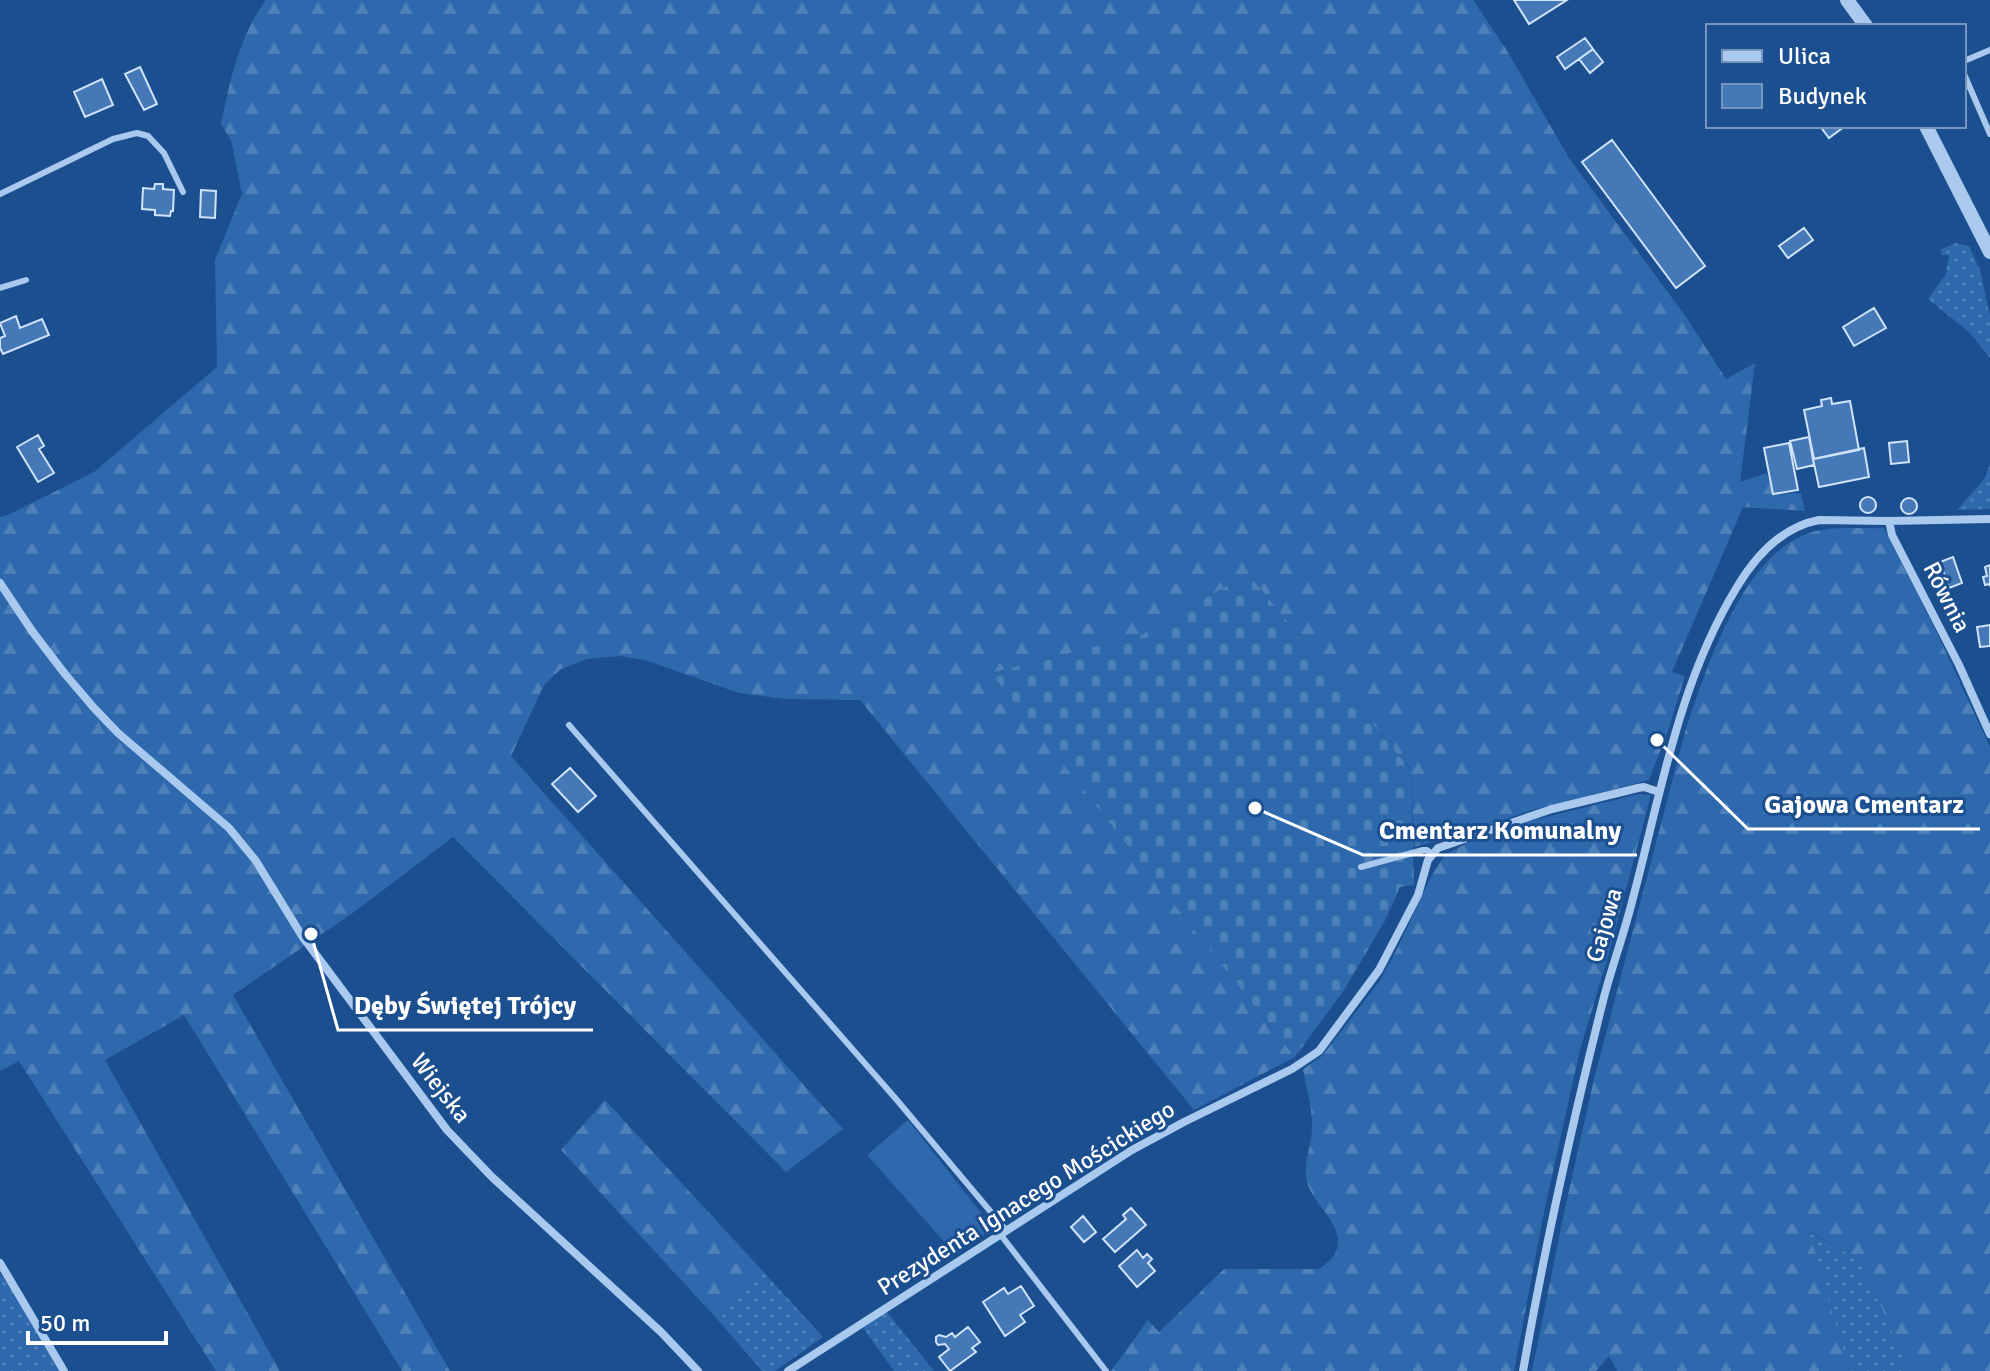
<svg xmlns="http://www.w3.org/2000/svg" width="1990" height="1371" viewBox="0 0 1990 1371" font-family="Signika,sans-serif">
<defs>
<pattern id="grass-dots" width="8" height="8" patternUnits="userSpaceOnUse" patternTransform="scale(2)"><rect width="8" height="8" fill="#2e69ad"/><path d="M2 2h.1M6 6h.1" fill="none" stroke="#4d80b9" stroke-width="1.8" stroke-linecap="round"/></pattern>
<pattern id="forest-firs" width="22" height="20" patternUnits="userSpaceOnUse" patternTransform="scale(2)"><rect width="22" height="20" fill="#2e69ad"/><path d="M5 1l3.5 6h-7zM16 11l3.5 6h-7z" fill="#4d80b9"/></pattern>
<pattern id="cemetery-stones" width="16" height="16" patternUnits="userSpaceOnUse" patternTransform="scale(2)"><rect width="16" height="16" fill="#2e69ad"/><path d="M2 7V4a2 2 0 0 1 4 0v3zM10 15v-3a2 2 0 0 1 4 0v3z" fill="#4d80b9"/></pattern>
</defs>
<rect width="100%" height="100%" fill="#1b4f8f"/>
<!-- grass -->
<path fill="url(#grass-dots)" d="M 1955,243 L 1969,246 L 1980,270 L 1990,316 L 1990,358 L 1969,332 L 1928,299 L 1946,274 L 1949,255 L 1942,255 L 1940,250 Z
M 1990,464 L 1990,509 L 1957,510 L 1985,478 Z
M 1808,1231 L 1860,1260 L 1910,1371 L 1849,1371 Z
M 760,1268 L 823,1337 L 775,1371 L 762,1371 L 718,1320 Z
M 0,1274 L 8,1283 L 61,1371 L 0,1371 Z
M 886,1311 L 934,1371 L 894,1371 L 863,1328 Z"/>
<!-- forest -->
<path fill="url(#forest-firs)" d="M 266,0 L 1473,0 L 1506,49 L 1569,158 L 1686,317 L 1726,379 L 1755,363 L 1740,482 L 1767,473 L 1773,494 L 1801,493 L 1805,511 L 1743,507 L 1672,672 L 1685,676 L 1668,731 L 1649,780 L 1529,811 L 1458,836 L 1414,847 L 1411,770 L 1248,574 L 1141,635 L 992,673 L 1295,1057 L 1194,1110 L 860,700 L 786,699 L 739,693 L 648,661 L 621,656 L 587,659 L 561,669 L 544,685 L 511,756 L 843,1129 L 786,1172 L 453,837 L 357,910 L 233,995 L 450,1371 L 402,1371 L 184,1015 L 105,1060 L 280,1371 L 216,1371 L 19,1061 L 0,1071 L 0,517 L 10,514 L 94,472 L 217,367 L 215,260 L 242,194 L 231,140 L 221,124 C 230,81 239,36 266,0 Z
M 1884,528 L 1938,635 L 1990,747 L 1990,1371 L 1910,1371 L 1860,1260 L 1809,1231 L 1849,1371 L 1617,1371 L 1609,1356 L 1596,1371 L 1532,1371 L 1565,1208 L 1594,1079 L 1685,732 C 1705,672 1740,561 1804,535 C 1827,525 1858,529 1884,528 Z
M 1639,794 L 1651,795 L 1609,953 L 1580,1050 L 1545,1207 L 1514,1371 L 1111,1371 L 1148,1320 L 1159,1332 L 1224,1269 L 1319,1269 C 1330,1261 1339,1254 1338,1239 C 1335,1218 1315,1204 1308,1185 C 1301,1165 1313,1144 1312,1124 C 1312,1106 1306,1087 1303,1069 L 1322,1056 L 1379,982 L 1396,951 L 1433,873 L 1445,855 L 1465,844 L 1530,821 Z
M 605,1100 L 760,1268 L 718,1320 L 561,1150 Z"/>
<!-- cemetery -->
<path fill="url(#cemetery-stones)" d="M 1248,574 L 1411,770 L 1414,885 L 1400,887 L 1386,919 L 1344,990 L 1295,1057 L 991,673 L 1141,635 Z"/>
<!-- garden -->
<path fill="#2e69ad" d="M 908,1120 L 993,1228 L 956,1255 L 867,1155 Z"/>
<!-- building -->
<path fill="#4478b7" stroke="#cfe3fa" stroke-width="2" d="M 1514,0 L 1567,0 L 1529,24 Z
M 1585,38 L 1593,49 L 1565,69 L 1557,57 Z
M 1593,49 L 1603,62 L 1590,73 L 1579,59 Z
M 140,67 L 157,104 L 144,110 L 125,74 Z
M 102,79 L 113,105 L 85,117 L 74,92 Z
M 1820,126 L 1845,126 L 1829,138 Z
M 1612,140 L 1705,266 L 1676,288 L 1582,162 Z
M 155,184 L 163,184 L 163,189 L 174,190 L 173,211 L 171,211 L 170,216 L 155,215 L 155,210 L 142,209 L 143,188 L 154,189 Z
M 201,190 L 216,191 L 215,218 L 200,217 Z
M 1804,228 L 1813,240 L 1788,258 L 1779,246 Z
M 1874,308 L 1886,328 L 1854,346 L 1843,327 Z
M 16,316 L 20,328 L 42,319 L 49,335 L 3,354 L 0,348 L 0,338 L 5,336 L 0,323 Z
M 1831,398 L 1832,404 L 1850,401 L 1859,450 L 1814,459 L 1804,410 L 1822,406 L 1821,400 Z
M 38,435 L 44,446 L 39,449 L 54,473 L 38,482 L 17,447 Z
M 1809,437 L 1814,465 L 1797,469 L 1790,441 Z
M 1907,441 L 1909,462 L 1891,464 L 1889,443 Z
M 1789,443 L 1798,490 L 1773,494 L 1764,448 Z
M 1864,448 L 1869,477 L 1819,487 L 1813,459 Z
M1860 505a8 8 0 1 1 16 0a8 8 0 1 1-16 0Z
M1901 506a8 8 0 1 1 16 0a8 8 0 1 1-16 0Z
M 1953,557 L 1962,583 L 1949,588 L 1940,562 Z
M 1990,565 L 1990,586 L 1989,584 L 1985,585 L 1983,577 L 1987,576 L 1985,567 Z
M 1990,625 L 1990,646 L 1980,647 L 1977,627 Z
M 570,768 L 596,796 L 578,812 L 552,784 Z
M 1131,1208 L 1146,1225 L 1115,1252 L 1103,1239 L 1126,1219 L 1123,1215 Z
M 1083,1216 L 1096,1232 L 1084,1242 L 1071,1227 Z
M 1137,1250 L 1143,1258 L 1147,1254 L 1152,1259 L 1148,1263 L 1155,1271 L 1137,1287 L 1119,1266 Z
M 1021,1286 L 1034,1306 L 1020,1315 L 1025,1322 L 1005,1336 L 983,1302 L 1004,1288 L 1008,1294 Z
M 968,1327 L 980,1342 L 972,1348 L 976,1352 L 950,1371 L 939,1357 L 949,1349 L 945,1344 L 938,1345 L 936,1342 L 936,1337 L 939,1335 L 946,1337 L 952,1333 L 955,1337 Z"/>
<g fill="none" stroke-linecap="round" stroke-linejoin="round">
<!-- service -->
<path stroke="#a9c9ee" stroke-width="6" d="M 1964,61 L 1990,50
M 1964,74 L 1990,134
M 0,194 L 113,139 L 137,133 L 148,136 L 164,153 L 183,192
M 0,288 L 26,280
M 569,725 L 896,1099 L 1006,1230
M 1361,867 L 1423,850 L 1427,850 L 1432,854
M 1000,1234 L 1106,1371"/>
<!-- minor -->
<path stroke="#a9c9ee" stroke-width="8" d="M 1889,521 L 1892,535 L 1959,665 L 1990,734
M 0,583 L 32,631 L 65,674 L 94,708 L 118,733 L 229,828 L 256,861 L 302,936 L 447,1130 L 492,1177 L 661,1332 L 698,1371
M 0,1263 L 64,1371
M 788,1371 L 1132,1150 L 1184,1122 L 1292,1069 L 1319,1051 L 1379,970 L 1418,895 L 1428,860 L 1438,848 L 1552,809 L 1638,788 L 1644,787 L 1659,792
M 1523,1371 C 1545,1245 1573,1120 1604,997 C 1613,963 1625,931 1633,898 C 1661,793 1679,681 1737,587 C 1755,557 1782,527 1819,520 L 1889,521 L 1990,519"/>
<!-- tertiary -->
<path stroke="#a9c9ee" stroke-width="14" d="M 1847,0 L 1866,26
M 1926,126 L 1990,252"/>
</g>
<g text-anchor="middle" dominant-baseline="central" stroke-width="6" stroke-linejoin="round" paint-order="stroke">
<!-- street labels -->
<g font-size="24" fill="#fff" stroke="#1b4f8f">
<text transform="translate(1947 597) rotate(63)">Równia</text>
<text transform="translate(1604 925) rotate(-74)">Gajowa</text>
<text transform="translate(441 1088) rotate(52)">Wiejska</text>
<text transform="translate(1026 1198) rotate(-32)">Prezydenta Ignacego Mościckiego</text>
</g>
</g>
<!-- callouts -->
<path fill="none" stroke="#fff" stroke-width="3" d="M1657 740L1748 829H1980M1255 808L1363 855H1637M311 934L338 1030H593"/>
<g fill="#fff" stroke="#1b4f8f" stroke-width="3">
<circle cx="1657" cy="740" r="8"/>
<circle cx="1255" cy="808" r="8"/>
<circle cx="311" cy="934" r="8"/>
</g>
<g font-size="26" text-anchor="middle" font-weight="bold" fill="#fff" stroke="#1b4f8f" stroke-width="6" stroke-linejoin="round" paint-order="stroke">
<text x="1864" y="813">Gajowa Cmentarz</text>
<text x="1500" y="839">Cmentarz Komunalny</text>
<text x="465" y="1014">Dęby Świętej Trójcy</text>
</g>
<!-- legend -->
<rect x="1706" y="24" width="260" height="104" fill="#1b4f8f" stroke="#7695bc" stroke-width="2"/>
<rect x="1722" y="50" width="40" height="12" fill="#a9c9ee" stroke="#7695bc" stroke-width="2"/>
<text x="1778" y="64" font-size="24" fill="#ffffff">Ulica</text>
<rect x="1722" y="84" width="40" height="24" fill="#4478b7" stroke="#7695bc" stroke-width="2"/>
<text x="1778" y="104" font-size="24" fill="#ffffff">Budynek</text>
<!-- scale -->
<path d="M28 1331v12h138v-12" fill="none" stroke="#ffffff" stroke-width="4"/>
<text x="40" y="1331" font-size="24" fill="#ffffff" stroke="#1b4f8f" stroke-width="6" paint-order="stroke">50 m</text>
</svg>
